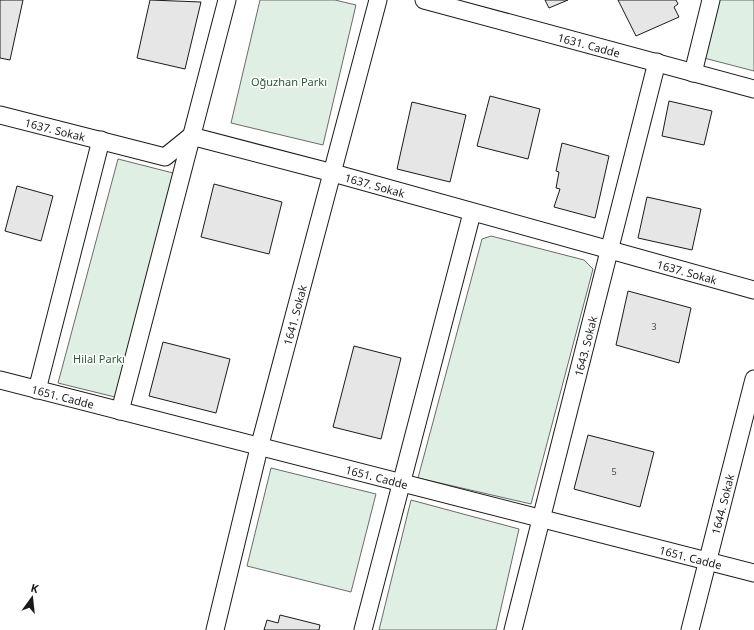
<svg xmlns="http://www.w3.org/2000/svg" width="754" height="630" viewBox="0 0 754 630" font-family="'Noto Sans',sans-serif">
<rect width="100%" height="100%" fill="#fff"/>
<!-- green -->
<path fill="#e0efe3" stroke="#6a6a6a" d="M 260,0 L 335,0 L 356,5 L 323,145 L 231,123 Z
M 719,0 L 754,0 L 754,71 L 704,58 Z
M 118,159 L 181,175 L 123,399 L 58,383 Z
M 491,236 L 584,260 L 593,269 L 531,504 L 418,478 L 482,239 Z
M 271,468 L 376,494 L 351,592 L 247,566 Z
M 411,500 L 519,529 L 496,630 L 379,630 Z"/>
<!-- building -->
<path fill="#e6e6e6" stroke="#1a1a1a" d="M 0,0 L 23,0 L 10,60 L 0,58 Z
M 150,0 L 201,2 L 185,69 L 137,58 Z
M 545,0 L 568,0 L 549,8 Z
M 618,0 L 676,0 L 678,4 L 674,7 L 679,17 L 636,36 Z
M 490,96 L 540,109 L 528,159 L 477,146 Z
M 669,101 L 712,111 L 704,145 L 662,136 Z
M 412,102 L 466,115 L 450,182 L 397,169 Z
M 562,143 L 609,156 L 595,218 L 554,207 L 560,189 L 556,188 L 559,172 L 556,171 Z
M 214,184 L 282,202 L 269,254 L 201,237 Z
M 17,186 L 53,196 L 41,241 L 5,231 Z
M 647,197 L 701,209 L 692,250 L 638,238 Z
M 628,291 L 691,308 L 679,363 L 616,345 Z
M 163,342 L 230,359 L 216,413 L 149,396 Z
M 354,346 L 401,358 L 381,439 L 333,427 Z
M 588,435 L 654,452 L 640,507 L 574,489 Z
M 280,615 L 320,625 L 319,630 L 264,630 L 267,620 L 278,623 Z"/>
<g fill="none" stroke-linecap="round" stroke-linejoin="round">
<!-- minor casing -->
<g stroke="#1a1a1a" stroke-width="19">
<g id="minor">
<path id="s1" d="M 424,0 L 754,89"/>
<path d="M 693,73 L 711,0"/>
<path id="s2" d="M 0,115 L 165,157 L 191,136 L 333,173 L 754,290"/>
<path id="s3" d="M 0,380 L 754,573"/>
<path d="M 37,390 L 101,140"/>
<path d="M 120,411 L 227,0"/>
<path id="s4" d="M 215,630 L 259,448 L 378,0"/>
<path d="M 363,630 L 472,213"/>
<path id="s5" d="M 513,630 L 657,62"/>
<path id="s6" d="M 690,630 L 754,379"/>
</g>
</g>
<!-- minor -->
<use href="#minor" stroke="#fff" stroke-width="17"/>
</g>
<g text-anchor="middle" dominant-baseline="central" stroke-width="3" stroke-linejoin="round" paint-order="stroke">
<!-- number labels -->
<g font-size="9" fill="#4d4d4d">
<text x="654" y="326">3</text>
<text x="614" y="471">5</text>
</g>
<!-- street labels -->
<g font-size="11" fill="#1a1a1a" stroke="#fff">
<text stroke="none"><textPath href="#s1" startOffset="171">1631. Cadde</textPath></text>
<text stroke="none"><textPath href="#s2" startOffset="57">1637. Sokak</textPath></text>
<text stroke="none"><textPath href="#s2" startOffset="394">1637. Sokak</textPath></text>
<text stroke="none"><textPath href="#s2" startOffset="718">1637. Sokak</textPath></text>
<text stroke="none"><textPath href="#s4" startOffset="325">1641. Sokak</textPath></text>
<text stroke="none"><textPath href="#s5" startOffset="293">1643. Sokak</textPath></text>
<text stroke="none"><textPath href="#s3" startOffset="65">1651. Cadde</textPath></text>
<text stroke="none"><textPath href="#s3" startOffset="389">1651. Cadde</textPath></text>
<text stroke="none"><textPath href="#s6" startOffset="130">1644. Sokak</textPath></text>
<text stroke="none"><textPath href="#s3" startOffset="713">1651. Cadde</textPath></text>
</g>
<!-- park labels -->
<g font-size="11" fill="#2b5a34" stroke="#fff">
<text x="289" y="81">Oğuzhan Parkı</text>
<text x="99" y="358">Hilal Parkı</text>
</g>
</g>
<!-- north arrow -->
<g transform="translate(32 598) rotate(15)" stroke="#ffffff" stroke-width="3" paint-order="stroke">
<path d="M0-3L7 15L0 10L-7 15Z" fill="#1a1a1a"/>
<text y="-6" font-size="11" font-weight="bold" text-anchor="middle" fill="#1a1a1a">K</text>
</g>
</svg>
